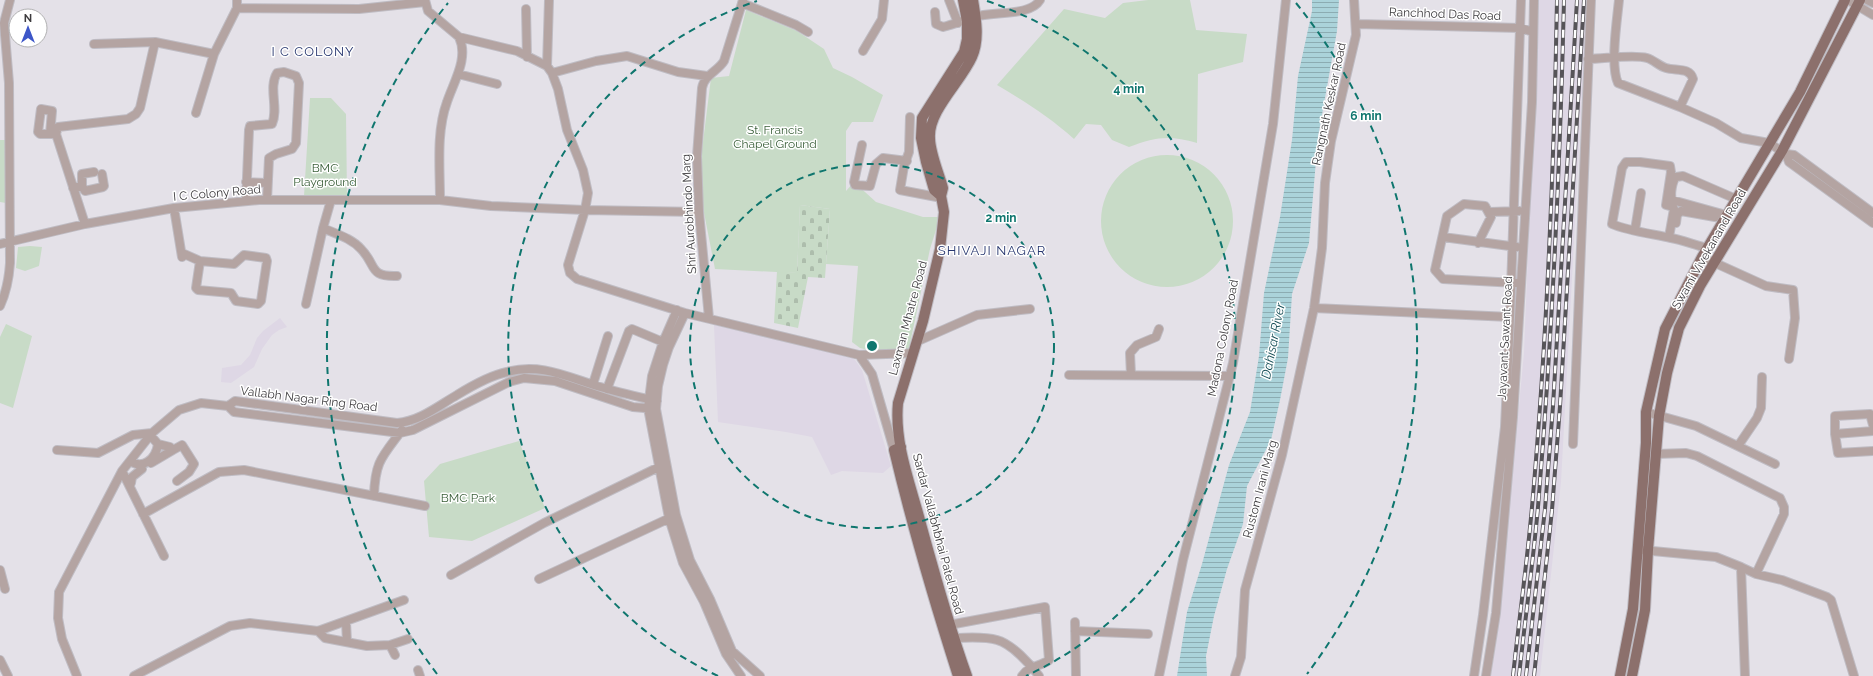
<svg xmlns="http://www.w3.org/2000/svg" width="1873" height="676" viewBox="0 0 1873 676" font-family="Raleway,sans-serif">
<defs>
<pattern id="cemetery-stones" width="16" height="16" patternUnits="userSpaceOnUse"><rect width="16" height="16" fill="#c8dbc7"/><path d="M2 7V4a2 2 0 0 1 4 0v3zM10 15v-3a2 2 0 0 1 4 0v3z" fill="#adbdac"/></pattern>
<pattern id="water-rules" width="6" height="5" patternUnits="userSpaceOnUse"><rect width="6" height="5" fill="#abd3da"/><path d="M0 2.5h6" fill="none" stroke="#8cacb2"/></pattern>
</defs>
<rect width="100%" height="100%" fill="#e4e1e8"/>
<!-- built -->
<path fill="#ded7e5" d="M 1538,0 L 1587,0 L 1561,482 L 1540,676 L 1491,676 L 1497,637 L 1524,353 Z
M 280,318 L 287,327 L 279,330 L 272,335 L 262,349 L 254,367 L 231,383 L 221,382 L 222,368 L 241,365 L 250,355 L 257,338 L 263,331 Z
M 714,325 L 853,357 L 862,370 L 891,466 L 883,473 L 842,471 L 831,475 L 812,437 L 786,432 L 718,422 Z"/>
<!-- cemetery -->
<path fill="url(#cemetery-stones)" d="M 800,205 L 830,209 L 825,278 L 808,277 L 798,328 L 774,323 L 777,271 L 797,273 Z"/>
<!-- park -->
<path fill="#c8dbc7" d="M 1148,0 L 1190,0 L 1196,30 L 1247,34 L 1243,62 L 1198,74 L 1197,143 C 1169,135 1156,137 1129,147 L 1112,140 L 1101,125 L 1086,124 L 1074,139 C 1051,118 1024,101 997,85 L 1064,9 L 1105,18 L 1123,3 Z
M 746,10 L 797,31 L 824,49 L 833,68 L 852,77 L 883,95 L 873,122 L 852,122 L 846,131 L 846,191 L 854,182 L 876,202 L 923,217 L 940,217 L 930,249 L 908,353 L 903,359 L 860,348 L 852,342 L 858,266 L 826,264 L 830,209 L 800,205 L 797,273 L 715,269 L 698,182 L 711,78 L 729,76 Z
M 310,98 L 331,98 L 346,114 L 347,197 L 304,196 Z
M 0,140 L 5,140 L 6,203 L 0,202 Z
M1101 221a66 66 0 1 1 132 0a66 66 0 1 1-132 0Z
M 30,246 L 42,247 L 39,266 L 25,271 L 16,268 L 18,247 Z
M 6,324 L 32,336 L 13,408 L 0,403 L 0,337 Z
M 519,441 L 545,508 L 472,541 L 429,537 L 424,481 L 440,464 Z"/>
<!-- water -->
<path fill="url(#water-rules)" d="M 1312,0 L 1339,0 L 1337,31 L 1318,137 L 1309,243 L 1292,294 L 1288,358 L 1280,400 L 1271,440 L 1247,486 L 1243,524 L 1227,569 L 1214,616 L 1206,656 L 1207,676 L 1177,676 L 1187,612 L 1202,564 L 1229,465 L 1250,412 L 1259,356 L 1264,293 L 1280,217 L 1292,140 L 1298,76 L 1312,11 Z"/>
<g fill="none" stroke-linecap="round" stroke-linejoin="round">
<!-- minor casing -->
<g stroke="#bfbcc3" stroke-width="10">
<path id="minor" d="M 425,0 L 428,11 L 459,37 L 517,51 L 547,66 L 552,73 L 558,89 L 567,130 L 583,170 L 588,193 L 585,210 L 568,265 L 570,273 L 577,279 L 685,313 L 859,355 L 872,374 L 894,450
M 949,0 L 958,23
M 1619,0 C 1617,20 1610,66 1618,83 L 1680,107 L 1716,123 L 1741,138 L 1769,143 L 1786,154 L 1789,162 L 1873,223
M 1848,0 L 1873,15
M 1867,0 L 1873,3
M 742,3 L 796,25 L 808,32
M 237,8 L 359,9 L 425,2
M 526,9 L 527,57
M 935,12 L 936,24 L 943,27 C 954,24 965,20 975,17 C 992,11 1030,17 1040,0
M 1356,24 L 1521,28 L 1533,32
M 94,44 L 155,42
M 863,51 L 882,19 L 884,0
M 1588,59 C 1604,59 1633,54 1647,58 C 1654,60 1659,66 1666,68 C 1676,71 1690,67 1693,79 L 1680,107
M 547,66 L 549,0
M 552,73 L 596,61 L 627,56 L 678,72 L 707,76
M 458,74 L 497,84
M 196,113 L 214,54 L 237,8 L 237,0
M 910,117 L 909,152 L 904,166 L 900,190 L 942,198
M 50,134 L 52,111 L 41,109 L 38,132 L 40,134 L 56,134
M 862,145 L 854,182 L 855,185 L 870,186 L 876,164 L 883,158 L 907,161
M 1786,154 L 1794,155 L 1873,213
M 246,182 L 267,183
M 82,186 L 82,174 L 94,172
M 73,188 L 82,186 L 85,191 L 103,187 L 104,186 L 102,174
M 440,200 C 440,168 436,132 447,102 C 454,81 469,58 459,37
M 246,201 L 249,130 L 250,126 L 272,124 C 279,108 268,88 277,73 L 284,72 L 296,76 L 299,83 L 296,143 L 292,149 L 276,154 L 269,158 L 267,200
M 174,208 L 182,257
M 1490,212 L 1519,211
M 1726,215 L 1672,200 C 1670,194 1672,182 1676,177 L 1683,176 L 1736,199
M 1676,223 L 1677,215 L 1681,211 L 1715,217
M 85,224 L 56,134 L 58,127 L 128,119 L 136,114 L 140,108 L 155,42 L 214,54
M 323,228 C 336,234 351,238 361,249 C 377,265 368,277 397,276
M 1635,230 L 1641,193
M 1443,237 L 1517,247
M 1669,237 L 1674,209 L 1673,207 L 1666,205 L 1671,172 L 1670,166 L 1640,162 L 1626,162 L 1622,168 L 1612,224 C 1628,231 1653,234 1671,238 C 1683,240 1694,245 1707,248
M 1478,243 L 1491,217 L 1485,206 L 1464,204 L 1447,216 L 1435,270 L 1443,279 L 1516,283
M 0,244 L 85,224 L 174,208 L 259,200 L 440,200 L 491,206 L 585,210 L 699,212
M 182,253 L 200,261 L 234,264 L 244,255 L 266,258 L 267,261 L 261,301 L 258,304 L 236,301 L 231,293 L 198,290 L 196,288 L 200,261
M 1702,257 L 1766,286 L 1793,290 L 1795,318 L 1789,359
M 306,304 L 323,228 L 331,200
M 0,306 C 6,293 9,278 10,263 L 9,83 L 4,23 L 10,0
M 1314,308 L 1510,317
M 677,310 L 663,342 L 652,376 L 648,408 L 669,518 L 683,563 L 704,602 L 726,654 L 741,676
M 685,313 L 669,347 L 663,365 L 658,386 L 656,409 L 676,515 L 690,560 L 710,599 L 732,651 L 760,676
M 709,318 L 699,212 L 697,156 L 702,88 C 704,75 718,71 724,61 L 743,0
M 918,341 L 977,315 L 1030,309
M 859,355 L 913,353
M 1069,375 L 1230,376
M 1131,375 L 1130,353 L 1137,345 L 1156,337 L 1159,329
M 593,384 L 608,336
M 607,389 L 629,331 L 632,329 L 663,342
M 228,406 L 234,412 L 400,433 L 413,430 L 509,382 L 524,378 L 555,381 L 633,407 L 656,409
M 1646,412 L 1696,426 L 1775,464
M 1873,425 L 1870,414 L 1835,416 L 1835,434 L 1838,453 L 1873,451
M 1835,434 L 1873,431
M 158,444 L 170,447 L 173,450 L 182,445 L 194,464 L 189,472 L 177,481
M 1573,444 L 1591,0
M 1738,446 L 1757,418 L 1761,408 L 1762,377
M 57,450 L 98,453 L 133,435 L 152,433
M 1656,454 L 1686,453 L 1697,456 L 1780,498 L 1784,507 L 1784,514 L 1756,574
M 130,461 C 143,470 156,459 158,444 L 150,435
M 151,463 L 173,450
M 122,471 L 164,556
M 131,483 L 132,477 L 142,469 L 139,465
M 374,496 C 375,461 382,457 402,430
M 143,514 L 219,472 L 244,470 L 425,506
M 1642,550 L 1716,557 L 1741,567 L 1745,676
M 1741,567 L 1756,574 L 1782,580 L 1827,597 L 1831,600 L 1854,676
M 0,570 L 5,589
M 451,575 L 544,523 L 663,465
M 539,579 L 672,517
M 346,622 L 347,642
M 1075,622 L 1076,676
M 949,625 L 1045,607 L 1049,660 C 1040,667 1029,665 1022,676
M 318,631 L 325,638 L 367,646 L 390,645 L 408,639
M 1075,631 L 1148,634
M 953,638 C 967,638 983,636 997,640 C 1012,644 1030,664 1039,676
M 390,645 L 395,655
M 0,660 L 8,676
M 418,670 L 420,676
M 77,676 L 62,639 L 58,618 L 59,592 L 122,471 L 152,433 L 179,410 L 201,403 L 228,406 L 235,401 L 397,423 C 420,421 438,406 457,395 C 470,387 492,375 507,372 C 542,362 571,379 604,388 C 621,393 639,397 657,401
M 134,676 L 230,626 L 250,623 L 318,631 L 404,600
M 1159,676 L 1183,560 L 1233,363 L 1273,124 L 1286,0
M 1235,676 L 1241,657 L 1245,590 L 1282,455 L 1314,308 L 1322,248 L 1325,183 L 1331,141 L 1356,35 L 1354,0
M 1474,676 L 1483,615 L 1505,427 L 1510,317 L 1521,0
M 1486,676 L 1496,613 L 1513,417 L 1532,102 L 1534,0"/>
</g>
<!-- major casing -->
<g stroke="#bfbcc3" stroke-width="12">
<path id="major" d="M 941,196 L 934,190 L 926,162 L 921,138 L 922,118 L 964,52 L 967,39 L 967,21 L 963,0
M 901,447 L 894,450 C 912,526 934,601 958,676
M 967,676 C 949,626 935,575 921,524 C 911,485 894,444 898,403 L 923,321 L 940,249 L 944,212 L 941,196 L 943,188 C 939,173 930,153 930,138 C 928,111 961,82 972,57 C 980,40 976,18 973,0
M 1620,676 L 1633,609 L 1646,443 L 1646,412 L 1665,329 L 1702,257 L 1800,92 L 1845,0
M 1632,676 L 1645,610 L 1648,550 L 1659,416 L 1667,373 L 1679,328 L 1700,286 L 1782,151 L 1860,0"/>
</g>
<!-- minor -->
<use href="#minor" stroke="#b4a4a2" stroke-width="8"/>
<!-- major -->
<use href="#major" stroke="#8c706c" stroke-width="10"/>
<!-- rail casing -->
<g stroke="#565458" stroke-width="4">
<path id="rail" d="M 1513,676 C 1519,620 1527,563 1532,507 C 1547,338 1554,169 1557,0
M 1519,676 C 1525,620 1533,563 1538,507 C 1552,338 1560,169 1564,0
M 1526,676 L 1545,509 L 1553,406 L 1577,0
M 1534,676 L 1552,510 L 1560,406 L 1584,0"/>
</g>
<!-- rail -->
<use href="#rail" stroke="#fff" stroke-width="2.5" stroke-dasharray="8" stroke-linecap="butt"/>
</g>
<!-- distance rings -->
<g fill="none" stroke="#0f766e" stroke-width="2" stroke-dasharray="7 5">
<circle cx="872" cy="346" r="182"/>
<path d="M718 676A364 364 0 0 1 757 1M987 1A364 364 0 0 1 1026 676"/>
<path d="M437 674A545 545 0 0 1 448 3M1296 3A545 545 0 0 1 1307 674"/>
</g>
<g text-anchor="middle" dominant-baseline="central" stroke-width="3" stroke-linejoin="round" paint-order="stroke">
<!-- street labels -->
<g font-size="12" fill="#3d3b3e" stroke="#fff">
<text transform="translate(1445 14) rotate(2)">Ranchhod Das Road</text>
<text transform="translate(1329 104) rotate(-78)">Rangnath Keskar Road</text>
<text transform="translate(217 193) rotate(-5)">I C Colony Road</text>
<text transform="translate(689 214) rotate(-93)">Shri Aurobhindo Marg</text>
<text transform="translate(1709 249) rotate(-60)">Swami Vivekanand Road</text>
<text transform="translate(908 318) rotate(-75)">Laxman Mhatre Road</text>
<text transform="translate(1223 338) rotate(-79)">Madona Colony Road</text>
<text transform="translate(1505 338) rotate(-87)">Jayavant Sawant Road</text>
<text transform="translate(309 399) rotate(7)">Vallabh Nagar Ring Road</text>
<text transform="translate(1260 489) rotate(-75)">Rustom Irani Marg</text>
<text transform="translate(938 534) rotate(75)">Sardar Vallabhbhai Patel Road</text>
</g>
<!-- park labels -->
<g font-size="12" fill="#385d37" stroke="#fff">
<text x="775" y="130">St. Francis<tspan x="775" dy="14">Chapel Ground</tspan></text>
<text x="325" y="168">BMC<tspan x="325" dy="14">Playground</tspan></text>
<text x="468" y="498">BMC Park</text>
</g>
<!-- neighbourhood labels -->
<g font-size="13" letter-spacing="1" fill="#27366f" stroke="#fff">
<text x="313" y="51">I C COLONY</text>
<text x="992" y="250">SHIVAJI NAGAR</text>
</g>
<!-- water labels -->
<g font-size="13" font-style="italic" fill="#134c54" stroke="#fff">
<text transform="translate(1273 341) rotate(-79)">Dahisar River</text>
</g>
</g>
<circle cx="872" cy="346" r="6" fill="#0f766e" stroke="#fff" stroke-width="2"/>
<g font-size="12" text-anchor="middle" font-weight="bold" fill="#0f766e" stroke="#fff" stroke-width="3" stroke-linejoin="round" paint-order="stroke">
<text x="1129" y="93">4 min</text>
<text x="1366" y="120">6 min</text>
<text x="1001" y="222">2 min</text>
</g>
<!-- north arrow -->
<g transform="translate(28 28)"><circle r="19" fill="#ffffff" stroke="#b1b1b2"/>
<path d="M0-3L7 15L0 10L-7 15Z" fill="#3d56c8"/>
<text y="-6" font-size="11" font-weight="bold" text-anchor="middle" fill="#3d3b3e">N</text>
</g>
</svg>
